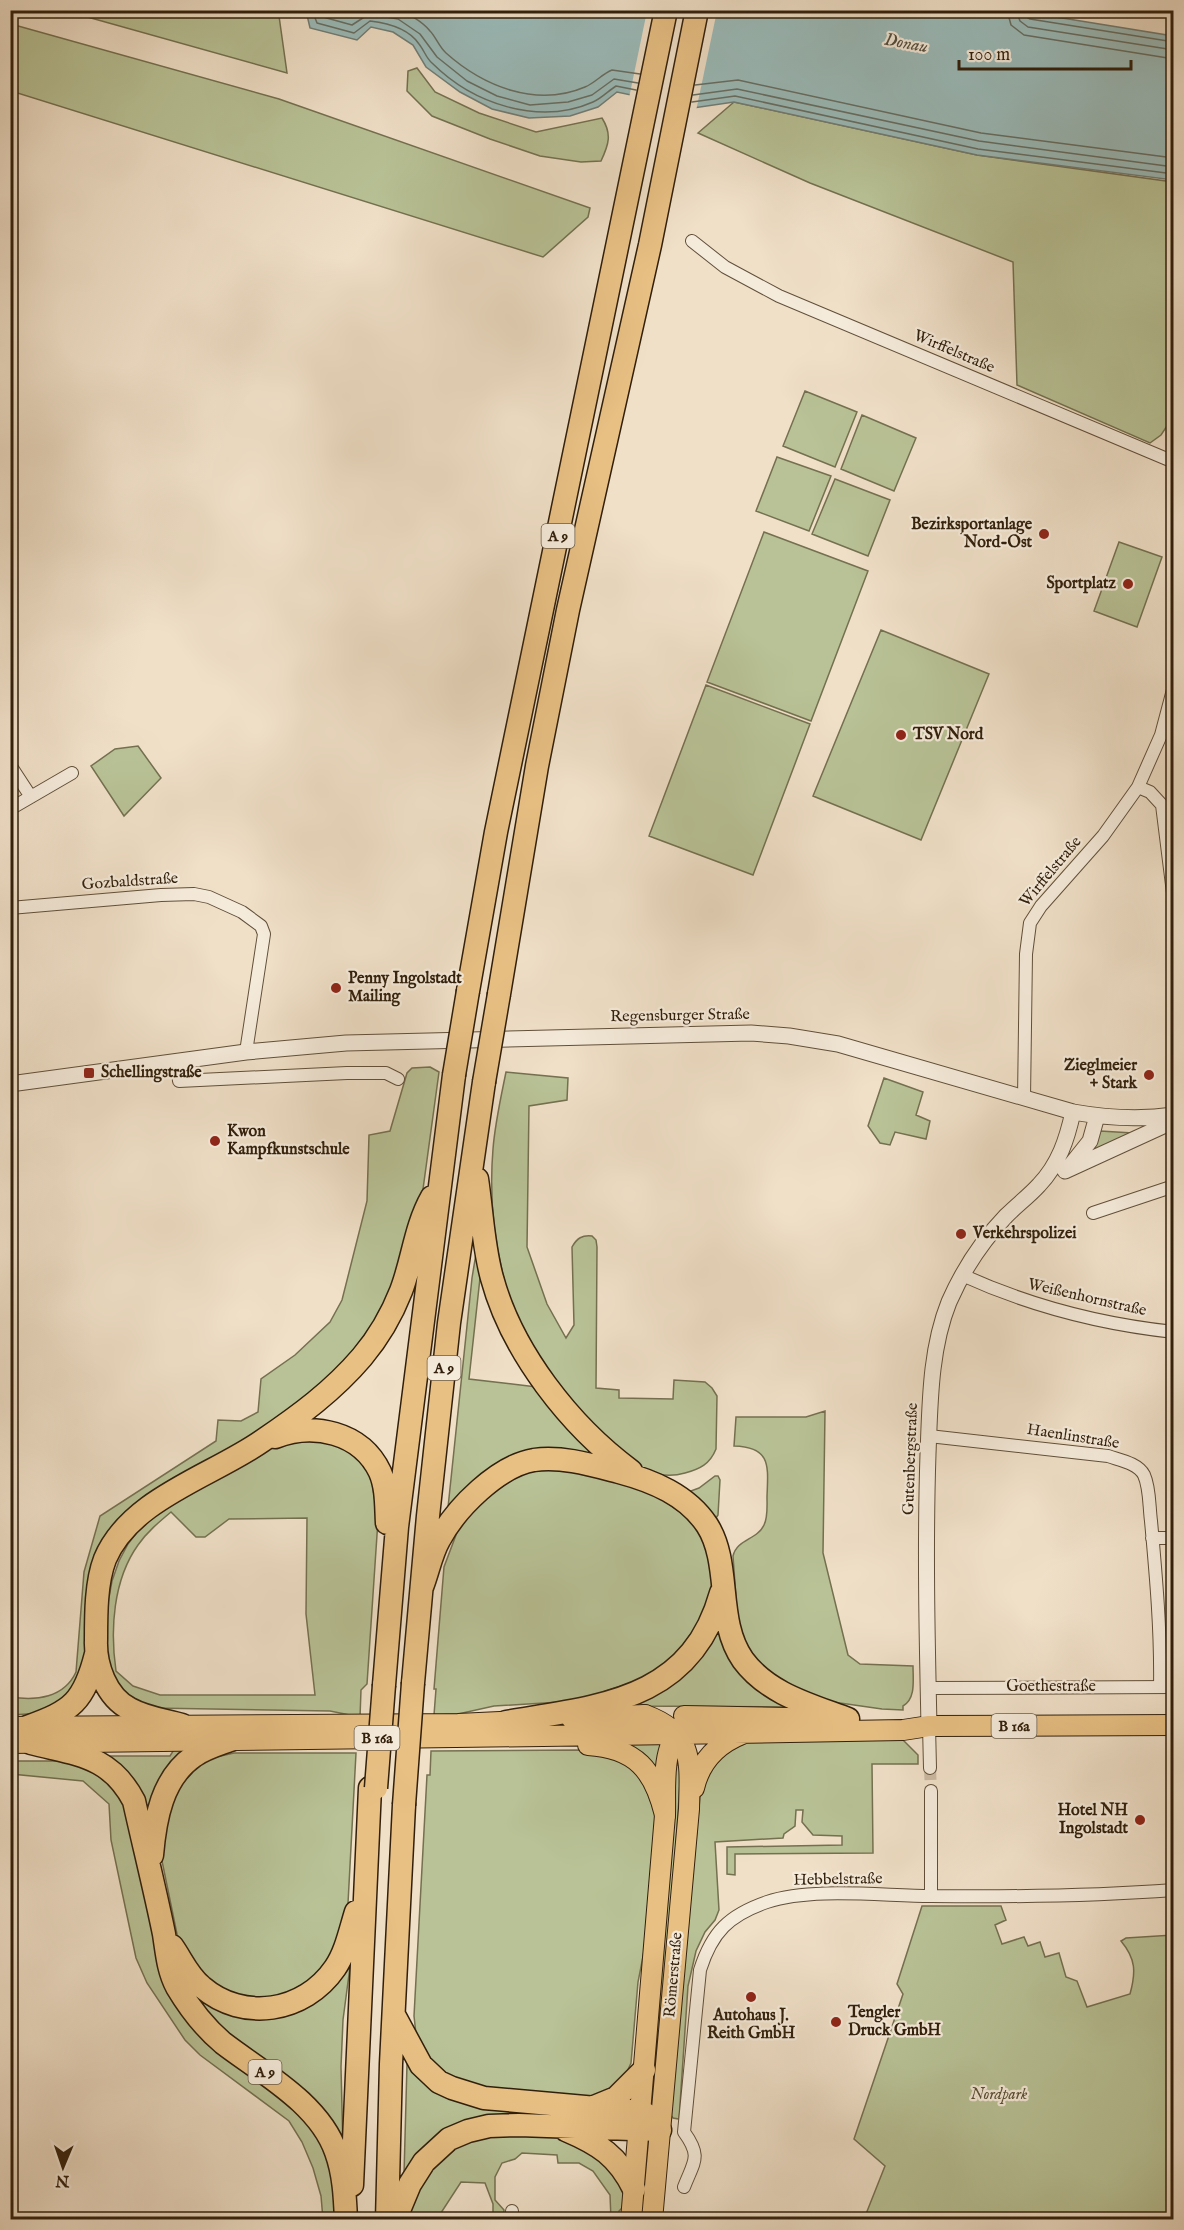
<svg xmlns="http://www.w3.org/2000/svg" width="1184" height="2230" viewBox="0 0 1184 2230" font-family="'IM FELL English',serif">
<rect width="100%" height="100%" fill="#f0e0c8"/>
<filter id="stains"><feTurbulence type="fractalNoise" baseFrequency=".00333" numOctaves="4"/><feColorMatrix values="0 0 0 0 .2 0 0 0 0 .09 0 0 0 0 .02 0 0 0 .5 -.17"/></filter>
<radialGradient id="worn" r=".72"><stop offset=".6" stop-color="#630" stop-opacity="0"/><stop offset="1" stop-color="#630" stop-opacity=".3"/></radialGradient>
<!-- green -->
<path fill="#b8c296" stroke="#747050" stroke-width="1.5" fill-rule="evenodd" d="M 258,10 L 279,16 L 287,73 L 66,11 Z
M 11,24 L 279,99 L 590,208 L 588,217 L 543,257 L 11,91 Z
M 417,68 L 435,92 L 479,113 L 536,132 L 602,118 C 612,134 609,144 601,161 L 581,162 L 540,156 L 490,139 L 432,116 L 407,91 L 408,71 Z
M 734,102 L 977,155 L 1173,182 L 1173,417 L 1161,435 L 1150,443 L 1017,385 L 1013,262 L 810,183 L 698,133 Z
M 805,391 L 857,412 L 835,467 L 783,446 Z
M 862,415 L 916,438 L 894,491 L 841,469 Z
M 777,457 L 831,476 L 809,531 L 756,511 Z
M 835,479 L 890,500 L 868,556 L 812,534 Z
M 764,532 L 868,571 L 811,721 L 707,682 Z
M 1119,542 L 1162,557 L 1137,627 L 1094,611 Z
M 881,630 L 989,674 L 921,840 L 813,796 Z
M 706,685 L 810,724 L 753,875 L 649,836 Z
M 138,746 L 161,778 L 124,816 L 91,766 L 115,749 Z
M 430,1067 L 439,1072 L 423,1189 L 413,1235 L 389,1307 L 332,1383 L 115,1528 L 83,1684 L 43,1713 L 11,1715 L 11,1697 C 36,1701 64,1698 76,1672 L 84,1572 L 100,1516 L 216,1441 L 218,1420 L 241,1421 L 258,1412 L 261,1379 L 295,1355 L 330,1322 L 342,1300 L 367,1201 L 369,1135 L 390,1131 L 407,1073 L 412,1068 Z
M 506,1072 L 568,1078 L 567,1100 L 529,1106 L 527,1247 L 547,1304 L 566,1338 L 574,1325 L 572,1247 C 577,1238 582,1235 592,1236 L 596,1240 L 597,1247 L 596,1388 L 619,1390 L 619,1398 L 673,1399 L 674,1380 L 705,1382 L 712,1388 L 717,1396 L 716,1449 C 710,1464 700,1469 685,1473 C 637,1487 599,1434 573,1402 C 557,1382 540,1362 527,1339 C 519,1326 513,1308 508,1293 C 494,1246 489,1197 493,1149 C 495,1123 501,1097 506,1072 Z
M 884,1078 L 923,1092 L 916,1115 L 930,1121 L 926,1139 L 895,1132 L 890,1145 L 880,1143 L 868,1126 Z
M 1100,1131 L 1133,1133 L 1090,1153 Z
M 480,1229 L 489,1279 L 480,1278 L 469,1379 L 545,1388 L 610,1464 L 551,1454 L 447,1517 L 472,1278 Z
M 825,1411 L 823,1553 L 848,1655 L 860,1664 L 913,1666 C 913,1680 916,1699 903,1706 L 903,1710 L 882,1709 L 833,1702 L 775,1682 L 739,1639 L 733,1556 C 737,1539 757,1540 764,1525 C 768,1517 767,1506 767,1497 C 768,1467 772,1447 734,1446 L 736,1417 L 806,1417 Z
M 293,1438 L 337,1442 L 370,1470 L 378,1520 L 367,1684 L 361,1690 L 360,1717 L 330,1711 L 153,1708 L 124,1696 L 108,1670 L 106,1641 L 108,1603 L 112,1581 L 119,1561 L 128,1544 L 140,1528 L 158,1513 L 265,1449 ZM 171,1512 L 196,1537 L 205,1537 L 229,1519 L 307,1518 L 306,1614 L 315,1695 L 160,1695 L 133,1686 L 116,1671 C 110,1630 113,1580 138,1545 C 147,1532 159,1522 171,1512 Z
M 536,1467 L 595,1473 L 657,1496 L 687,1517 L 698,1531 L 706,1546 L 712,1578 L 710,1608 L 663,1672 L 576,1701 L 494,1706 L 458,1714 L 434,1715 L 436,1689 L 434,1689 L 444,1567 L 459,1527 L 486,1494 Z
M 715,1476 L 718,1476 L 720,1480 L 718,1515 L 716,1518 L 688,1492 L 699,1488 Z
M 717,1624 L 793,1707 L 625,1706 Z
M 901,1738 L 918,1755 L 918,1764 L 872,1764 L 873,1853 L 735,1854 L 735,1875 L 727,1874 L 727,1847 L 842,1845 L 842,1836 L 813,1835 L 802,1822 L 803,1810 L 796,1810 L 795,1826 L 784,1834 L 783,1838 L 715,1842 L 719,1910 L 715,1920 L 705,1932 L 696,1951 L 688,1986 L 679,2119 L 673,2118 L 669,2112 L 700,1797 L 703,1780 L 716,1758 L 748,1740 Z
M 622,1742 L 661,1742 L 660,1776 Z
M 175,1748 L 198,1748 L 152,1821 L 103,1756 L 170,1756 Z
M 577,1750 L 593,1751 L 616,1757 L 641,1776 L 656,1815 L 648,1931 L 638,1982 L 631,2063 L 625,2076 L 597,2099 L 478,2088 L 434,2069 L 416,2034 L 414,2016 L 427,1775 L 430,1775 L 431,1751 Z
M 234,1753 L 356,1753 L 347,1922 L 327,1971 L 271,2002 L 215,1990 L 178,1939 L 162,1861 L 164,1823 L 187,1771 L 207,1759 Z
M 10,1761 L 68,1761 L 90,1765 L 123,1793 L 170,1988 L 277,2086 L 332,2154 L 340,2219 L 323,2219 L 321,2196 L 313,2168 L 302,2142 L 289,2121 L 200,2055 L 185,2040 L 147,1983 L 136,1958 L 111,1840 L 109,1804 L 83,1781 L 11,1774 Z
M 674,1765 L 679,1765 L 681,1767 L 671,1920 L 660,2033 L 659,1998 Z
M 922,1906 L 1001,1906 L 1006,1920 L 995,1925 L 1002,1944 L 1024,1937 L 1028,1946 L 1040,1942 L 1045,1957 L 1059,1953 L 1066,1977 L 1077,1981 L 1087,2007 L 1130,1994 C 1136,1972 1136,1959 1121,1941 L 1126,1938 L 1173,1935 L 1173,2219 L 864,2219 L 885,2166 L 854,2139 L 903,1994 L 897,1984 Z
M 174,1956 L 254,2015 L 351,1959 L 343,2020 L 341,2067 L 343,2150 L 211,2023 Z
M 407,2064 L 423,2080 L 603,2114 L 506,2117 L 404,2175 Z
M 504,2131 L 576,2139 L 622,2179 L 625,2205 L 619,2211 L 619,2219 L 611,2219 L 610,2195 L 593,2171 L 579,2163 L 558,2163 L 557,2155 L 522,2153 L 515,2159 L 502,2163 L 495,2177 L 495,2200 L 504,2210 L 503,2219 L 493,2219 L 493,2204 L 485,2183 L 461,2182 L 437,2219 L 405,2220 L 414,2192 L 447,2147 Z"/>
<!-- water -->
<path fill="#9bbcbb" stroke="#717d75" stroke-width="1.5" d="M 1013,10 L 1173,36 L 1173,180 L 977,155 L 734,102 L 693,108 L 617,92 L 598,107 L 570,116 L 529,118 L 492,109 L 460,92 L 426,67 L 413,45 L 393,32 L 371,27 L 357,40 L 310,28 L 307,15 L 299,11 Z"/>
<!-- pier -->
<path fill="#f0e0c8" d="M 647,11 L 717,11 L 696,111 L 629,98 Z"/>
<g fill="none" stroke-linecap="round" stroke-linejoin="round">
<!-- shore -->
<path stroke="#666e63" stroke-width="1.5" d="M 312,10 L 317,23 L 354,33 L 370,21 C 387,23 409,29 419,44 C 424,50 426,58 432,63 C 473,104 539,126 593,102 C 602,98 608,91 616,86 L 636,90
M 320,10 L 323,17 L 352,25 L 369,14 L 398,19 L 420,34 L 437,57 L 467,81 L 497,96 L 530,105 L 568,102 L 592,95 L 614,79 L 638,83
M 399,10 C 409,14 423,22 430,31 C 436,37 439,47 446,53 C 483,86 536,108 585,87 C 595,83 602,74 612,70 L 640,74
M 1007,10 L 1011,25 L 1024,35 L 1174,59
M 1016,10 L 1020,21 L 1028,27 L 1174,50
M 1024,10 L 1025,16 L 1030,19 L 1174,42
M 695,85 L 738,80 L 981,133 L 1174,158
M 693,95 L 737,89 L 979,141 L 1174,167
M 692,102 L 735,96 L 978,149 L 1174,174"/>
<!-- minor-tunnel -->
<path stroke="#cab9a2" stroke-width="12" stroke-dasharray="12 6" stroke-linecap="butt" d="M 930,1768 L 931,1791"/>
<!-- minor casing -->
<g stroke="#614f3a" stroke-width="14">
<path id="minor" d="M 692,241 L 725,267 L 779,296 L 1174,462
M 10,765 L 31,797
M 1138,787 L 1150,792 L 1162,805 L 1174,901
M 10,809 L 72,773
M 10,908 L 161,895 L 194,894 L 209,897 L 242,912 L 261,926 L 264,934 L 246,1052
M 177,1061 L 179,1081 L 347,1073 L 386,1073 L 398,1079
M 1024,1098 L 1026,954 L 1030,923 L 1041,906 L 1103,836 L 1138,787 L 1161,735 L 1174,686
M 1093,1213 L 1174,1186
M 962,1275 C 1030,1306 1099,1324 1174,1332
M 929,1436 L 1108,1456 C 1119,1460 1138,1463 1144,1475 C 1150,1488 1149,1506 1151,1521 C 1156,1576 1161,1632 1160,1687
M 1152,1538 L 1174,1538
M 928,1688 L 1174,1687
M 929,1726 L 930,1768
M 931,1791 L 931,1896
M 684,2187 C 694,2161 702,2157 684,2132 L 700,1970 C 712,1932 729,1915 767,1902 C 812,1887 883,1896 931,1896 C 1012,1897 1093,1896 1174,1890
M 512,2220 L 512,2211"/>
</g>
<!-- tertiary casing -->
<g stroke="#614f3a" stroke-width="17">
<path id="tertiary" d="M 10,1084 L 246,1052 L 346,1043 L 751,1033 L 789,1036 L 838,1044 L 1073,1112 C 1107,1118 1139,1120 1174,1115
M 1070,1166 L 1090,1141 L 1097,1116
M 1065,1171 L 1174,1121
M 929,1726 C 927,1636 925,1545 928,1454 C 930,1404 930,1349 949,1302 C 963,1270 982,1241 1006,1216 C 1017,1205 1029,1196 1039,1185 C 1059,1164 1067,1139 1073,1112"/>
</g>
<!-- primary casing -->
<g stroke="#311f0b" stroke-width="22">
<path id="primary" d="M 645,1715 C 695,1733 690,1763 689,1809 L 652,2220
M 684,1716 L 837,1719
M 612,1735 L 903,1730 L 929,1726 L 1174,1725
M 694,1788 C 700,1762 717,1744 742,1734
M 631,2220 L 665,1815 C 666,1778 659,1738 695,1717"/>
</g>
<!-- trunk casing -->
<g stroke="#311f0b" stroke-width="22">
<path id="trunk" d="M 571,1718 L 645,1715
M 10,1727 L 458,1724 L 521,1721
M 10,1743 L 612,1735
M 588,1745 C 636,1748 654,1770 665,1815"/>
</g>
<!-- motorway casing -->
<g stroke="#311f0b" stroke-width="25">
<path id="motorway" d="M 468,991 L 496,832 L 666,10
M 499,994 L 537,766 L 568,610 L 650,245 L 697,10
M 477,1179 C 482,1212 483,1246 492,1278 C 512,1352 570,1426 631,1471
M 275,1437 C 313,1422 361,1432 380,1472 C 387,1488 386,1507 387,1523
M 422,1587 C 428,1572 431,1554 439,1540 C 456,1508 498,1466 534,1460 C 562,1456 592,1465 619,1472 C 653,1481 687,1495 707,1525 C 732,1564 715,1620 743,1660 C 768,1694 811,1705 848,1719
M 413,1683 L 428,1516 L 449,1323 L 484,1082
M 384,1685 L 397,1527 L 454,1075
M 506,1722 C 600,1706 691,1701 721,1593
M 182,1725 C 165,1720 146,1718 130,1709 C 106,1697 95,1665 96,1640 C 96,1614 96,1582 105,1559 C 130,1499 212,1476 262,1441 C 299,1416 333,1391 362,1357 C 378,1338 392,1314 401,1291 C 413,1260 415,1227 432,1197
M 27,1727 C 72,1711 84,1702 96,1654
M 31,1743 C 77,1755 110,1755 134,1801 C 144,1846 155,1890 164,1934 C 167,1953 168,1970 177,1987 C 189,2007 205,2028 223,2043 C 262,2073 319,2103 336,2152 C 344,2174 345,2197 346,2220
M 152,1855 C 155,1819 162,1778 194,1756 C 205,1748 220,1744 233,1739
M 172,1946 C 182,1960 188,1976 202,1987 C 243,2022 304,2013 335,1968 C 346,1952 350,1931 356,1912
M 394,2015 L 421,2065 L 439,2082 L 452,2088 L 484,2098 L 641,2112 C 650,2115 655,2121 660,2130
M 594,2107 L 616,2098 L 644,2070
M 566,2130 C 599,2144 618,2156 634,2189
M 352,2185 L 370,1788
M 387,2220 L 391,2064 L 404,1805
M 395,2220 L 410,2184 L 424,2162 L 449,2139 L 468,2131 L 489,2126 L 519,2125 L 660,2130"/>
</g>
<!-- minor -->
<use href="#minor" stroke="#f5ebdb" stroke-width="12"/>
<!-- tertiary -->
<use href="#tertiary" stroke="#f5ebdb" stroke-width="15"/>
<!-- primary -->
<use href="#primary" stroke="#e8c084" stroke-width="20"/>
<!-- trunk -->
<use href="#trunk" stroke="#e8c084" stroke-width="20"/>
<!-- motorway -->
<use href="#motorway" stroke="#e8c084" stroke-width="22"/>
<!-- motorway-bridge casing -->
<g stroke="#311f0b" stroke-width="25" stroke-linecap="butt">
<path id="motorway-bridge" d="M 454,1075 L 468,991
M 484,1082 L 499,994
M 376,1788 L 384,1685
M 404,1805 L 413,1683"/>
</g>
<!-- motorway-bridge -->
<use href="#motorway-bridge" stroke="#e8c084" stroke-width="22"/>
</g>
<!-- markers -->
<g fill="#8f2418" stroke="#f5ebdb" stroke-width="2">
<circle cx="1044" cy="534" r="6"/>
<circle cx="1128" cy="584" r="6"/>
<circle cx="901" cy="735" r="6"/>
<circle cx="336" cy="988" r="6"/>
<rect x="83" y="1067" width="12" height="12" rx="3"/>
<circle cx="1149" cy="1075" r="6"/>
<circle cx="215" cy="1141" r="6"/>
<circle cx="961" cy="1234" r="6"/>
<circle cx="1140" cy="1820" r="6"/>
<circle cx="751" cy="1997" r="6"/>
<circle cx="836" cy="2022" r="6"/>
</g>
<g text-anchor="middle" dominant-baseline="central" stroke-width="4.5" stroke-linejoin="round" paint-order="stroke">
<!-- shield labels -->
<g fill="#f5ebdb" stroke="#6c5c49" stroke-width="1.5">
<rect x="541.5" y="524" width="33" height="24" rx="4.5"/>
<rect x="427.5" y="1356" width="33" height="24" rx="4.5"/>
<rect x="991.5" y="1714" width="45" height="24" rx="4.5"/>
<rect x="354.5" y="1726" width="45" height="24" rx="4.5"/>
<rect x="248.5" y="2060" width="33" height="24" rx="4.5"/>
</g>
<g font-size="15" font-weight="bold" fill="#311f0b">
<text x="558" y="536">A 9</text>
<text x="444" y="1368">A 9</text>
<text x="1014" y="1726">B 16a</text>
<text x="377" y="1738">B 16a</text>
<text x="265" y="2072">A 9</text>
</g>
<!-- street labels -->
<g font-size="16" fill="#311f0b" stroke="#f5ebdb">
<text transform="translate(954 352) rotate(23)">Wirffelstraße</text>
<text transform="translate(1051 872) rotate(-50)">Wirffelstraße</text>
<text transform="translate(130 882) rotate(-4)">Gozbaldstraße</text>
<text transform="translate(680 1016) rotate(-1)">Regensburger Straße</text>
<text transform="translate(1087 1298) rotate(13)">Weißenhornstraße</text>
<text transform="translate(1073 1437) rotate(9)">Haenlinstraße</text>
<text transform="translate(911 1459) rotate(-88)">Gutenbergstraße</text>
<text x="1051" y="1687">Goethestraße</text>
<text transform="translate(838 1880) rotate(-1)">Hebbelstraße</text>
<text transform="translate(674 1975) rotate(-85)">Römerstraße</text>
</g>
<!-- poi labels -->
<g font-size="16" font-weight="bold" fill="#311f0b" stroke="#f5ebdb" text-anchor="start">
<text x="1032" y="525" text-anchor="end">Bezirksportanlage<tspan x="1032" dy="18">Nord-Ost</tspan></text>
<text x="1116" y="584" text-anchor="end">Sportplatz</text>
<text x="913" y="735">TSV Nord</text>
<text x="348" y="979">Penny Ingolstadt<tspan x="348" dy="18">Mailing</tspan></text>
<text x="1137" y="1066" text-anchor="end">Zieglmeier<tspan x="1137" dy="18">+ Stark</tspan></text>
<text x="101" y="1073">Schellingstraße</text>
<text x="227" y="1132">Kwon<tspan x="227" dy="18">Kampfkunstschule</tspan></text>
<text x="973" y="1234">Verkehrspolizei</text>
<text x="1128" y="1811" text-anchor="end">Hotel NH<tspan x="1128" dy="18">Ingolstadt</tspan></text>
<text x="848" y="2013">Tengler<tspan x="848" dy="18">Druck GmbH</tspan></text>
<text x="751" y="2016" text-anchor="middle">Autohaus J.<tspan x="751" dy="18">Reith GmbH</tspan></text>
</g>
<!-- park labels -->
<g font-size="16" font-style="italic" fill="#5a5035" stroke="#f5ebdb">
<text x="999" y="2095">Nordpark</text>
</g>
<!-- water labels -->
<g font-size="18" font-style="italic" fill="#514e40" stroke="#f5ebdb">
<text transform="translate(906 44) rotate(10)">Donau</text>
</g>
</g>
<!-- margin -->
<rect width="1184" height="2230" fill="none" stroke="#f0e0c8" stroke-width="36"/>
<rect x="12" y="12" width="1160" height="2206" fill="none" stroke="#311f0b" stroke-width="3"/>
<rect x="18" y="18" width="1148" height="2194" fill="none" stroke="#311f0b" stroke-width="1.5"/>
<!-- north arrow -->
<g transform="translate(63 2167) rotate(182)" stroke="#f5ebdb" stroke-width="4.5" paint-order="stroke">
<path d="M0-4.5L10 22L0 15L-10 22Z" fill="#311f0b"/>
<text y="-9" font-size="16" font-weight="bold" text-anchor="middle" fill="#311f0b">N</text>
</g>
<!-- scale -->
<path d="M959 60v9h172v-9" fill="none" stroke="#311f0b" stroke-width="3"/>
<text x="968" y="60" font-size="18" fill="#311f0b" stroke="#f5ebdb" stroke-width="4.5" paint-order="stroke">100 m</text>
<rect width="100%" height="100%" filter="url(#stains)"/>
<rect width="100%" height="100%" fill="url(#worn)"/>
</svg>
